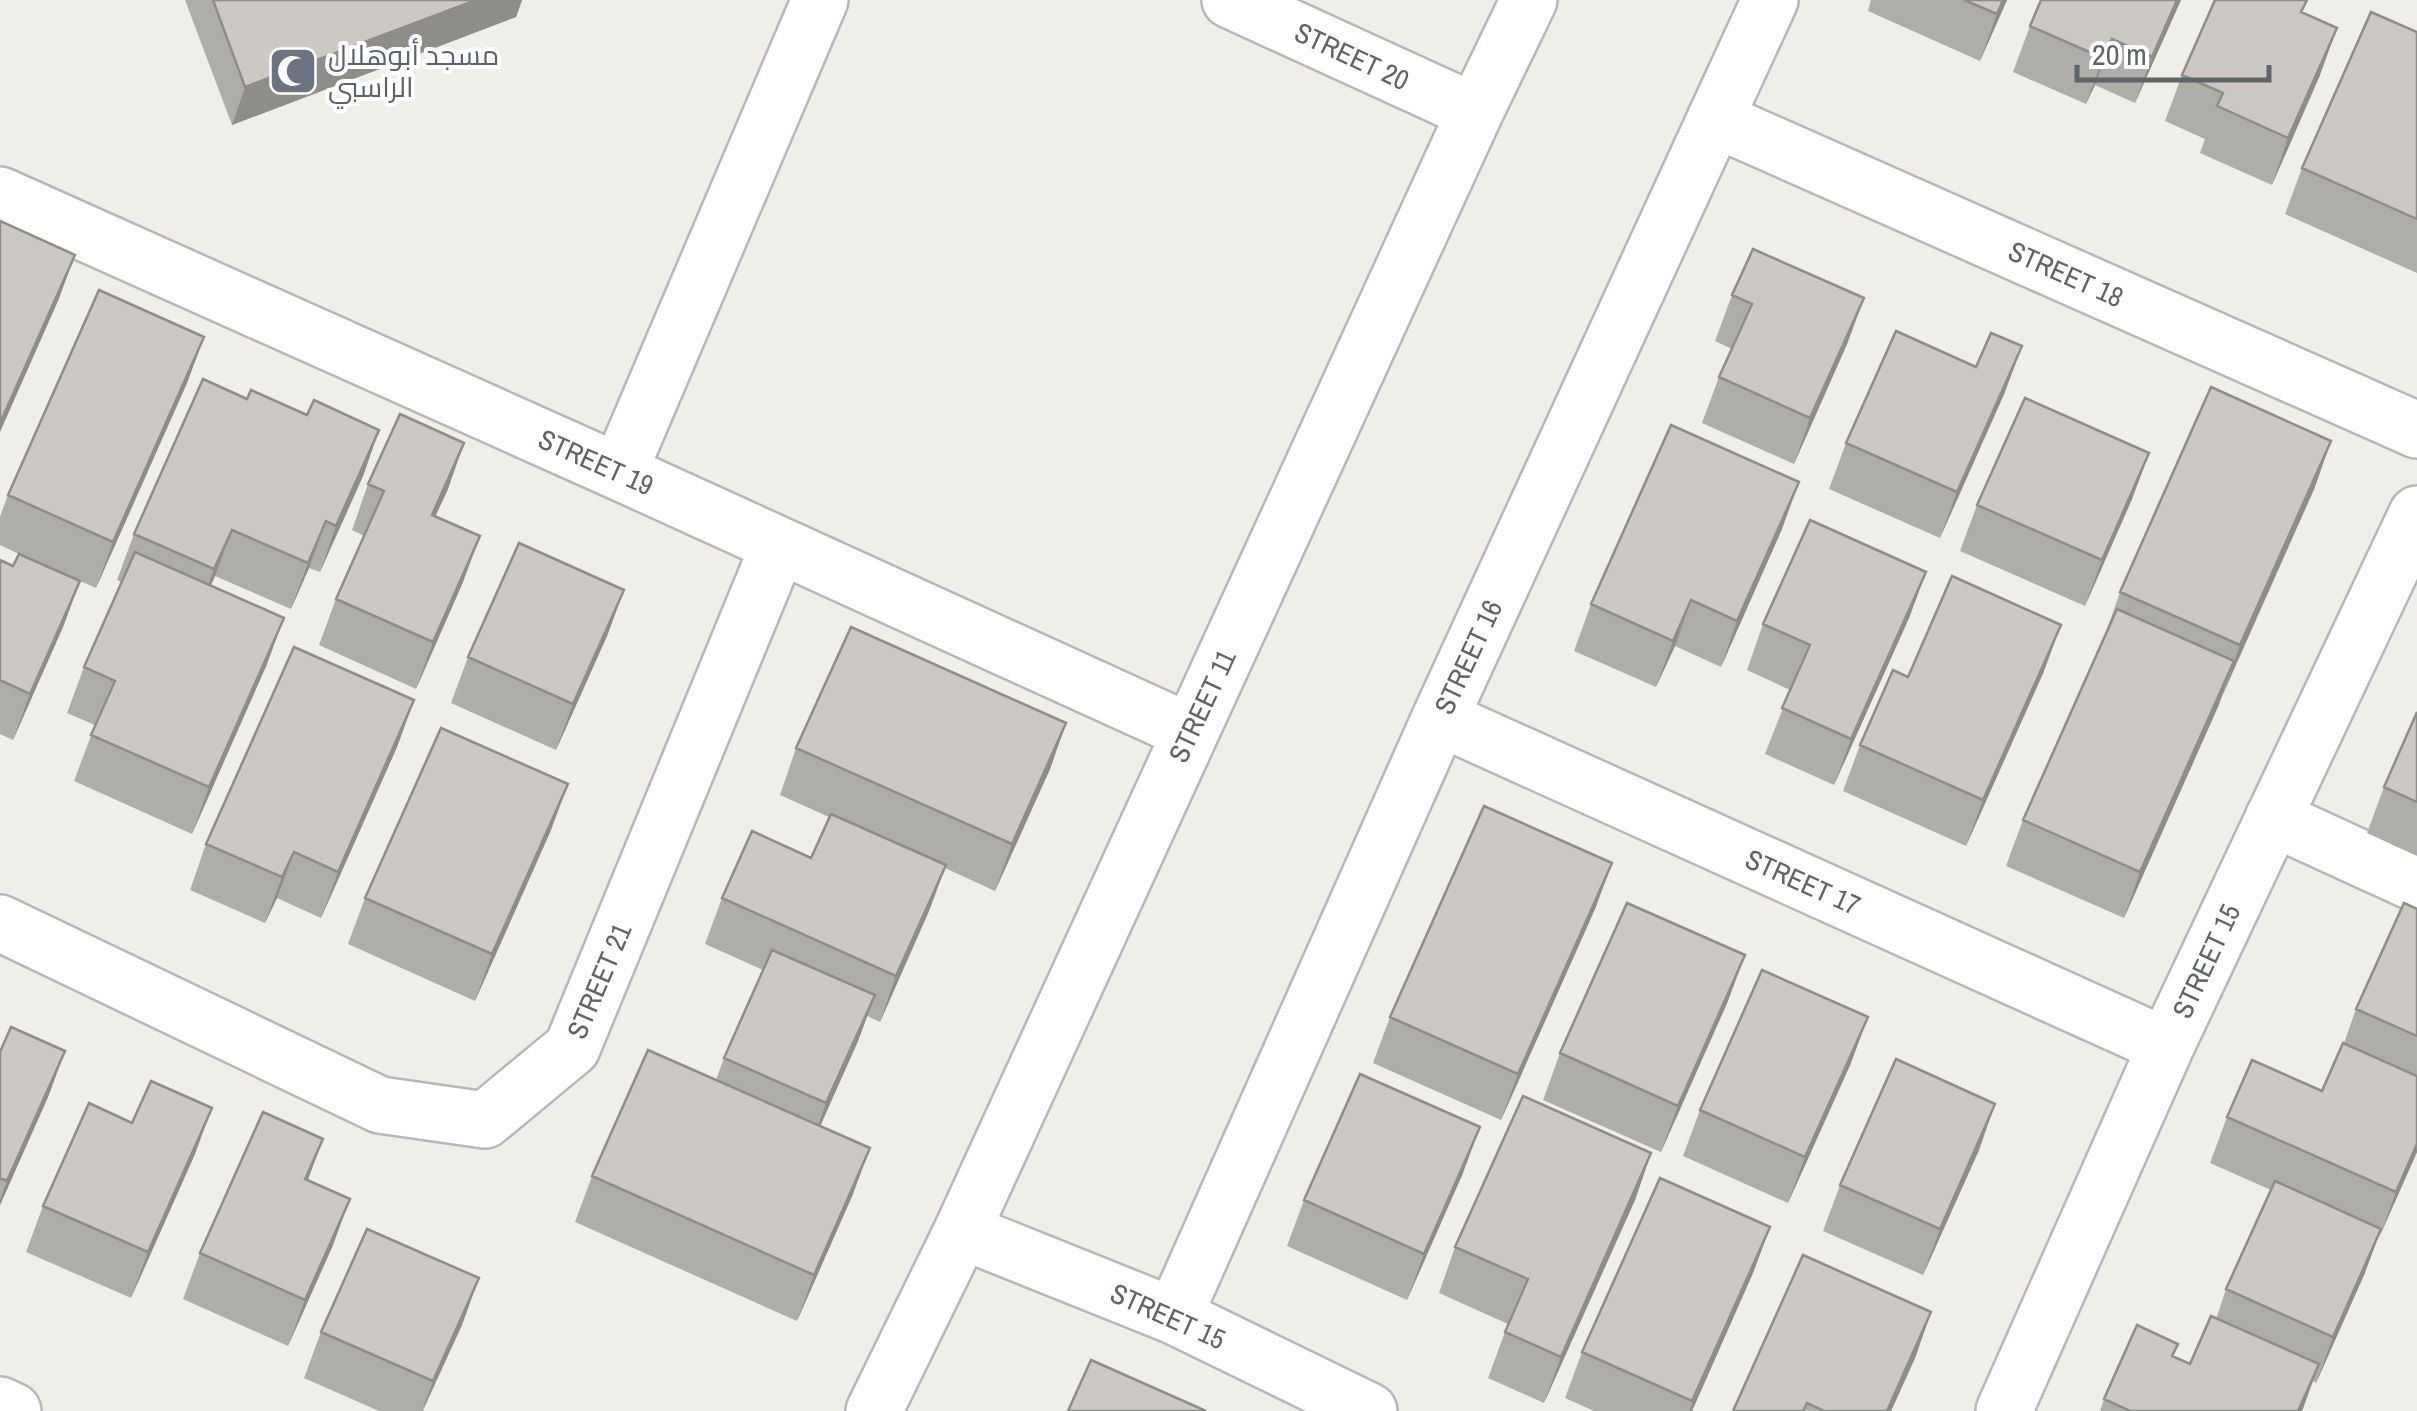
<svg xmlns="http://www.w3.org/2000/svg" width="2417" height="1411" viewBox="0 0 2417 1411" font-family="'Archivo Narrow',Cairo,sans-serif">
<rect width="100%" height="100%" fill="#f0eee8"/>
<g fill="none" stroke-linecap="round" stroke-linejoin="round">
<!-- minor casing -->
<g stroke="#b5b8bb" stroke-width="60">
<path id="minor" d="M 1230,0 L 1475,112
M 1715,119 L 2417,430
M 0,195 L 619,472 L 1190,732
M 619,472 L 820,0
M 1440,718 L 2166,1046
M 2273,818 L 2417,884
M 0,923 L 380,1105 L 485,1120 L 572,1048 L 779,545
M 962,1231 L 1174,1316 L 1369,1411
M 1174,1316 L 1440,718 L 1770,0
M 0,1405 L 13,1411
M 874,1411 L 962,1231 L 1475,112 L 1529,0
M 2004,1411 L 2166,1046 L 2417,514"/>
</g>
<!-- minor -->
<use href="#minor" stroke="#fff" stroke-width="55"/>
</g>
<!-- wall -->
<path fill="#afada9" d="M 185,0 L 522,0 L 516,17 L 232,125 Z
M 1871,0 L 2007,0 L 1980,61 L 1868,11 Z
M 2041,0 L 2181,0 L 2135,103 L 2095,85 L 2086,104 L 2013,72 L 2030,26 Z
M 2303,13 L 2320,75 L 2272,185 L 2200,153 L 2205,139 L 2165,121 L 2182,75 Z
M 2417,32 L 2417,273 L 2285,214 L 2302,168 Z
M 1732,295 L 1864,298 L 1847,344 L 1794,464 L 1702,423 L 1719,377 L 1732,349 L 1715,341 Z
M 204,337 L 187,383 L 96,588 L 80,581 L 63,627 L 13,740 L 0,734 L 0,560 L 13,566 L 19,554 L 0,545 L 0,517 L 8,495 Z
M 2005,392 L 1940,538 L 1829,489 L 1846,443 Z
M 247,399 L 307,415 L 379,430 L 363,476 L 320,572 L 309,568 L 291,609 L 215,576 L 211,585 L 267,664 L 192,834 L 74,781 L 95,725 L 67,713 L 84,667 L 121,582 L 117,580 L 134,534 Z
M 2149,453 L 2132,499 L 2085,606 L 1960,551 L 1977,505 Z
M 368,484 L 448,489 L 435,516 L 463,582 L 416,689 L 319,645 L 336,599 L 364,536 L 352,530 Z
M 2315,487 L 2124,918 L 2006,866 L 2023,820 L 2104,638 L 2120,592 Z
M 1782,529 L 1721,667 L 1675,646 L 1656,687 L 1574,651 L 1591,604 Z
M 1926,572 L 1909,618 L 1834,785 L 1765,754 L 1790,690 L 1747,670 L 1763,624 Z
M 624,590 L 607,636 L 556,750 L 451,703 L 468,657 Z
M 2044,671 L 1966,846 L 1843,791 L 1860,745 L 1908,677 Z
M 414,700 L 397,747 L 321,918 L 277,898 L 265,923 L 190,890 L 206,844 Z
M 2417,712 L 2417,856 L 2367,833 L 2384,787 Z
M 1066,723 L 1050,769 L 995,891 L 945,868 L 929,911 L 880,1022 L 867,1016 L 858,1041 L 820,1126 L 853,1194 L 797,1321 L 575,1222 L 592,1176 L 716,1080 L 724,1058 L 763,970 L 705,944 L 722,898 L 811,858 L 829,817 L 780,795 L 796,748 Z
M 551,830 L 475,1001 L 348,944 L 365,898 Z
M 1612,863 L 1595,909 L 1501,1120 L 1373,1063 L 1390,1017 Z
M 2417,909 L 2417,1152 L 2378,1238 L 2364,1275 L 2316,1383 L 2313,1381 L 2302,1411 L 2100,1411 L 2104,1399 L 2173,1357 L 2190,1364 L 2216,1319 L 2226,1289 L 2271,1190 L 2210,1163 L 2227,1117 L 2322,1091 L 2344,1043 L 2356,1009 Z
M 1728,1001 L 1661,1152 L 1543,1100 L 1560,1053 Z
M 65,1051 L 48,1097 L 0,1205 L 0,1052 Z
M 1851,1063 L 1788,1203 L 1683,1156 L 1700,1110 Z
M 1979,1150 L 1923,1275 L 1823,1231 L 1840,1185 Z
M 1651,1153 L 1635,1200 L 1544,1403 L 1488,1378 L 1508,1324 L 1439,1293 L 1455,1247 Z
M 195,1154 L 131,1298 L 26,1252 L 43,1206 Z
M 1463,1173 L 1407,1300 L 1287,1246 L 1304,1200 Z
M 308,1180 L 333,1245 L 288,1346 L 183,1299 L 200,1253 Z
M 1770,1227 L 1753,1273 L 1692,1411 L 1594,1411 L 1565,1398 L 1582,1352 Z
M 1931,1312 L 1915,1358 L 1891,1411 L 1733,1411 Z
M 462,1325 L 423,1411 L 379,1411 L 304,1378 L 321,1332 Z"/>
<!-- shaded-wall -->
<path fill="#8f8d89" d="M 476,0 L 522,0 L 516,17 L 232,125 L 245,87 Z
M 2003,0 L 2007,0 L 1980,61 L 1997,14 Z
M 2177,0 L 2181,0 L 2135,103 L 2152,57 Z
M 2337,28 L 2320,75 L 2272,185 L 2288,138 Z
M 2112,39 L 2095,85 L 2086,104 L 2103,58 Z
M 75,255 L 58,301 L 0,432 L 0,423 Z
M 1864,298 L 1847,344 L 1794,464 L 1810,418 Z
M 204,337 L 187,383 L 96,588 L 113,542 Z
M 2022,346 L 2005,392 L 1940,538 L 1957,492 Z
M 379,430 L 363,476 L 320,572 L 336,526 Z
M 2331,441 L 2315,487 L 2224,691 L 2240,645 Z
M 464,443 L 448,489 L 415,561 L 432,515 Z
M 2149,453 L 2132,499 L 2085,606 L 2102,560 Z
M 1799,482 L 1782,529 L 1721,667 L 1737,621 Z
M 326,521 L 309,568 L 291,609 L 308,563 Z
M 232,530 L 215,576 L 197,616 L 214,569 Z
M 480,536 L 463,582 L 416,689 L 433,642 Z
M 1926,572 L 1909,618 L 1834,785 L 1851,739 Z
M 80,581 L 63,627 L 13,740 L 30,694 Z
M 624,590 L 607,636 L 556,750 L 573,704 Z
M 1691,600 L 1675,646 L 1656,687 L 1673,641 Z
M 284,618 L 267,664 L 192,834 L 209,787 Z
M 2061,625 L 2044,671 L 1966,846 L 1983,800 Z
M 2234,661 L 2218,707 L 2124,918 L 2140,872 Z
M 414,700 L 397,747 L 321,918 L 338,872 Z
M 1066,723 L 1050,769 L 995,891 L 1012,844 Z
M 568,784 L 551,830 L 475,1001 L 492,954 Z
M 294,852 L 277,898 L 265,923 L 282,877 Z
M 1612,863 L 1595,909 L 1501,1120 L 1518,1074 Z
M 946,865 L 929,911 L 880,1022 L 896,976 Z
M 1745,955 L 1728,1001 L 1661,1152 L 1678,1106 Z
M 875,995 L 858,1041 L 810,1149 L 826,1103 Z
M 1868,1017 L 1851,1063 L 1788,1203 L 1805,1157 Z
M 65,1051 L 48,1097 L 0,1205 L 0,1200 L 7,1181 Z
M 1995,1104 L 1979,1150 L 1923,1275 L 1940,1229 Z
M 212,1108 L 195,1154 L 131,1298 L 148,1252 Z
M 1480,1127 L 1463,1173 L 1407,1300 L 1424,1254 Z
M 323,1139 L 306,1185 L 305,1179 Z
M 2417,1144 L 2417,1152 L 2379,1238 L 2396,1192 Z
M 870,1148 L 853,1194 L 797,1321 L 814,1275 Z
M 1651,1153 L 1635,1200 L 1544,1403 L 1561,1357 Z
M 350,1199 L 333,1245 L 288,1346 L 305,1300 Z
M 1770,1227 L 1753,1273 L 1692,1411 L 1689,1411 Z
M 2381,1229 L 2364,1275 L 2316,1383 L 2333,1337 Z
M 479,1278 L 462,1325 L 422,1411 L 433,1381 Z
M 1931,1312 L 1915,1358 L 1891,1411 L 1887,1411 Z
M 2319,1364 L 2302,1411 L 2298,1411 Z"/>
<!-- building -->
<path fill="#ccc9c4" stroke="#8f8d89" stroke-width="2.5" d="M 213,0 L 476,0 L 245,87 Z
M 1964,0 L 2003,0 L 1997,14 Z
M 2041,0 L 2177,0 L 2152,57 L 2112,39 L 2103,58 L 2030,26 Z
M 2215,0 L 2307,0 L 2301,12 L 2337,28 L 2288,138 L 2217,106 L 2223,93 L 2182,75 Z
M 2371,12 L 2417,32 L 2417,219 L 2302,168 Z
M 0,221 L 75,255 L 0,423 Z
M 1753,249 L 1864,298 L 1810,418 L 1719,377 L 1752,304 L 1732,295 Z
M 99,290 L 204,337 L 113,542 L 8,495 Z
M 1896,331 L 1976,367 L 1991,333 L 2022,346 L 1957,492 L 1846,443 Z
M 203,379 L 247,399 L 251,390 L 307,415 L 314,400 L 379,430 L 336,526 L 326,521 L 308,563 L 232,530 L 214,569 L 134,534 Z
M 2211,387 L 2331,441 L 2240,645 L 2120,592 Z
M 2025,398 L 2149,453 L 2102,560 L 1977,505 Z
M 400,414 L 464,443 L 432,515 L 480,536 L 433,642 L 336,599 L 384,491 L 368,484 Z
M 1671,425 L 1799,482 L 1737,621 L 1691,600 L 1673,641 L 1591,604 Z
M 1810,520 L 1926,572 L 1851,739 L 1782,708 L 1810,645 L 1763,624 Z
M 519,543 L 624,590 L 573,704 L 468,657 Z
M 135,552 L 284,618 L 209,787 L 91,735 L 115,681 L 84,667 Z
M 19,554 L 80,581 L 30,694 L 0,680 L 0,560 L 13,566 Z
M 1952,576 L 2061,625 L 1983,800 L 1860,745 L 1893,670 L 1908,677 Z
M 2117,609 L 2234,661 L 2140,872 L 2023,820 Z
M 851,627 L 1066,723 L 1012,844 L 796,748 Z
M 294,647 L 414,700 L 338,872 L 294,852 L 282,877 L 206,844 Z
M 2417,712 L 2417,802 L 2384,787 Z
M 441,728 L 568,784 L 492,954 L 365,898 Z
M 1484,806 L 1612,863 L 1518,1074 L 1390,1017 Z
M 831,814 L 946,865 L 896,976 L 722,898 L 752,831 L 811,858 Z
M 1627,903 L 1745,955 L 1678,1106 L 1560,1053 Z
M 2404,903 L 2417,909 L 2417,1036 L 2356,1009 Z
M 772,950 L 875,995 L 826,1103 L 724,1058 Z
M 1762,970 L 1868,1017 L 1805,1157 L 1700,1110 Z
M 11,1027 L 65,1051 L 7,1181 L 0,1178 L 0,1052 Z
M 2343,1043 L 2417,1076 L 2417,1144 L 2396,1192 L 2227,1117 L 2252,1060 L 2322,1091 Z
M 648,1050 L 870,1148 L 814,1275 L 592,1176 Z
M 1896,1059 L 1995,1104 L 1940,1229 L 1840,1185 Z
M 1360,1074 L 1480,1127 L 1424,1254 L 1304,1200 Z
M 151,1081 L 212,1108 L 148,1252 L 43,1206 L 89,1103 L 132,1123 Z
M 1523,1096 L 1651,1153 L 1561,1357 L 1505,1332 L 1528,1279 L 1455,1247 Z
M 263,1112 L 323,1139 L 305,1179 L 350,1199 L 305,1300 L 200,1253 Z
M 1660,1178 L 1770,1227 L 1692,1401 L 1582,1352 Z
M 2275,1181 L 2381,1229 L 2333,1337 L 2226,1289 Z
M 367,1229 L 479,1278 L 433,1381 L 321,1332 Z
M 1803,1255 L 1931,1312 L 1887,1411 L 1824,1411 L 1807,1403 L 1803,1411 L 1733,1411 Z
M 2211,1316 L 2319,1364 L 2298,1411 L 2130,1411 L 2104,1399 L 2137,1325 L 2178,1344 L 2172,1356 L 2190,1364 Z
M 1091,1360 L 1206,1411 L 1068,1411 Z"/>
<!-- icons -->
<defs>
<g id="mosque-square" transform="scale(2.5)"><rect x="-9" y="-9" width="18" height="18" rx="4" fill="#6b7280" stroke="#fff"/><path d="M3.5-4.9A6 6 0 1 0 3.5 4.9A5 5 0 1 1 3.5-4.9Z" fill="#fff"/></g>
</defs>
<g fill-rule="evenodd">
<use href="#mosque-square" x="293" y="71"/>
</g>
<g text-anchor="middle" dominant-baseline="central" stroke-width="8" stroke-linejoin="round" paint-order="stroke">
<!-- worship labels -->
<g font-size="28" fill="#5b616d" stroke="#fff" text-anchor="start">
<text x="328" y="55">مسجد أبوهلال<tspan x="328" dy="32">الراسبي</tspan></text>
</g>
<!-- street labels -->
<g font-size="28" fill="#5f6467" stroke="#fff">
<text transform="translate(1352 56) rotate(25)">STREET 20</text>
<text transform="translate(2066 274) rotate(24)">STREET 18</text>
<text transform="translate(596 462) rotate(24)">STREET 19</text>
<text transform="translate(1468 657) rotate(-65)">STREET 16</text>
<text transform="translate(1202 706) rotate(-65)">STREET 11</text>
<text transform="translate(1803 882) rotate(24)">STREET 17</text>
<text transform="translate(2206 961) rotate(-65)">STREET 15</text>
<text transform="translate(599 981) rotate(-67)">STREET 21</text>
<text transform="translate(1168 1316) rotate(24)">STREET 15</text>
</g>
</g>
<!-- scale -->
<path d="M2077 65v15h192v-15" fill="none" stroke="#5f6467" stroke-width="5"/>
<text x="2092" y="65" font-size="30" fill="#5f6467" stroke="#ffffff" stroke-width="8" paint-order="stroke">20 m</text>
</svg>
